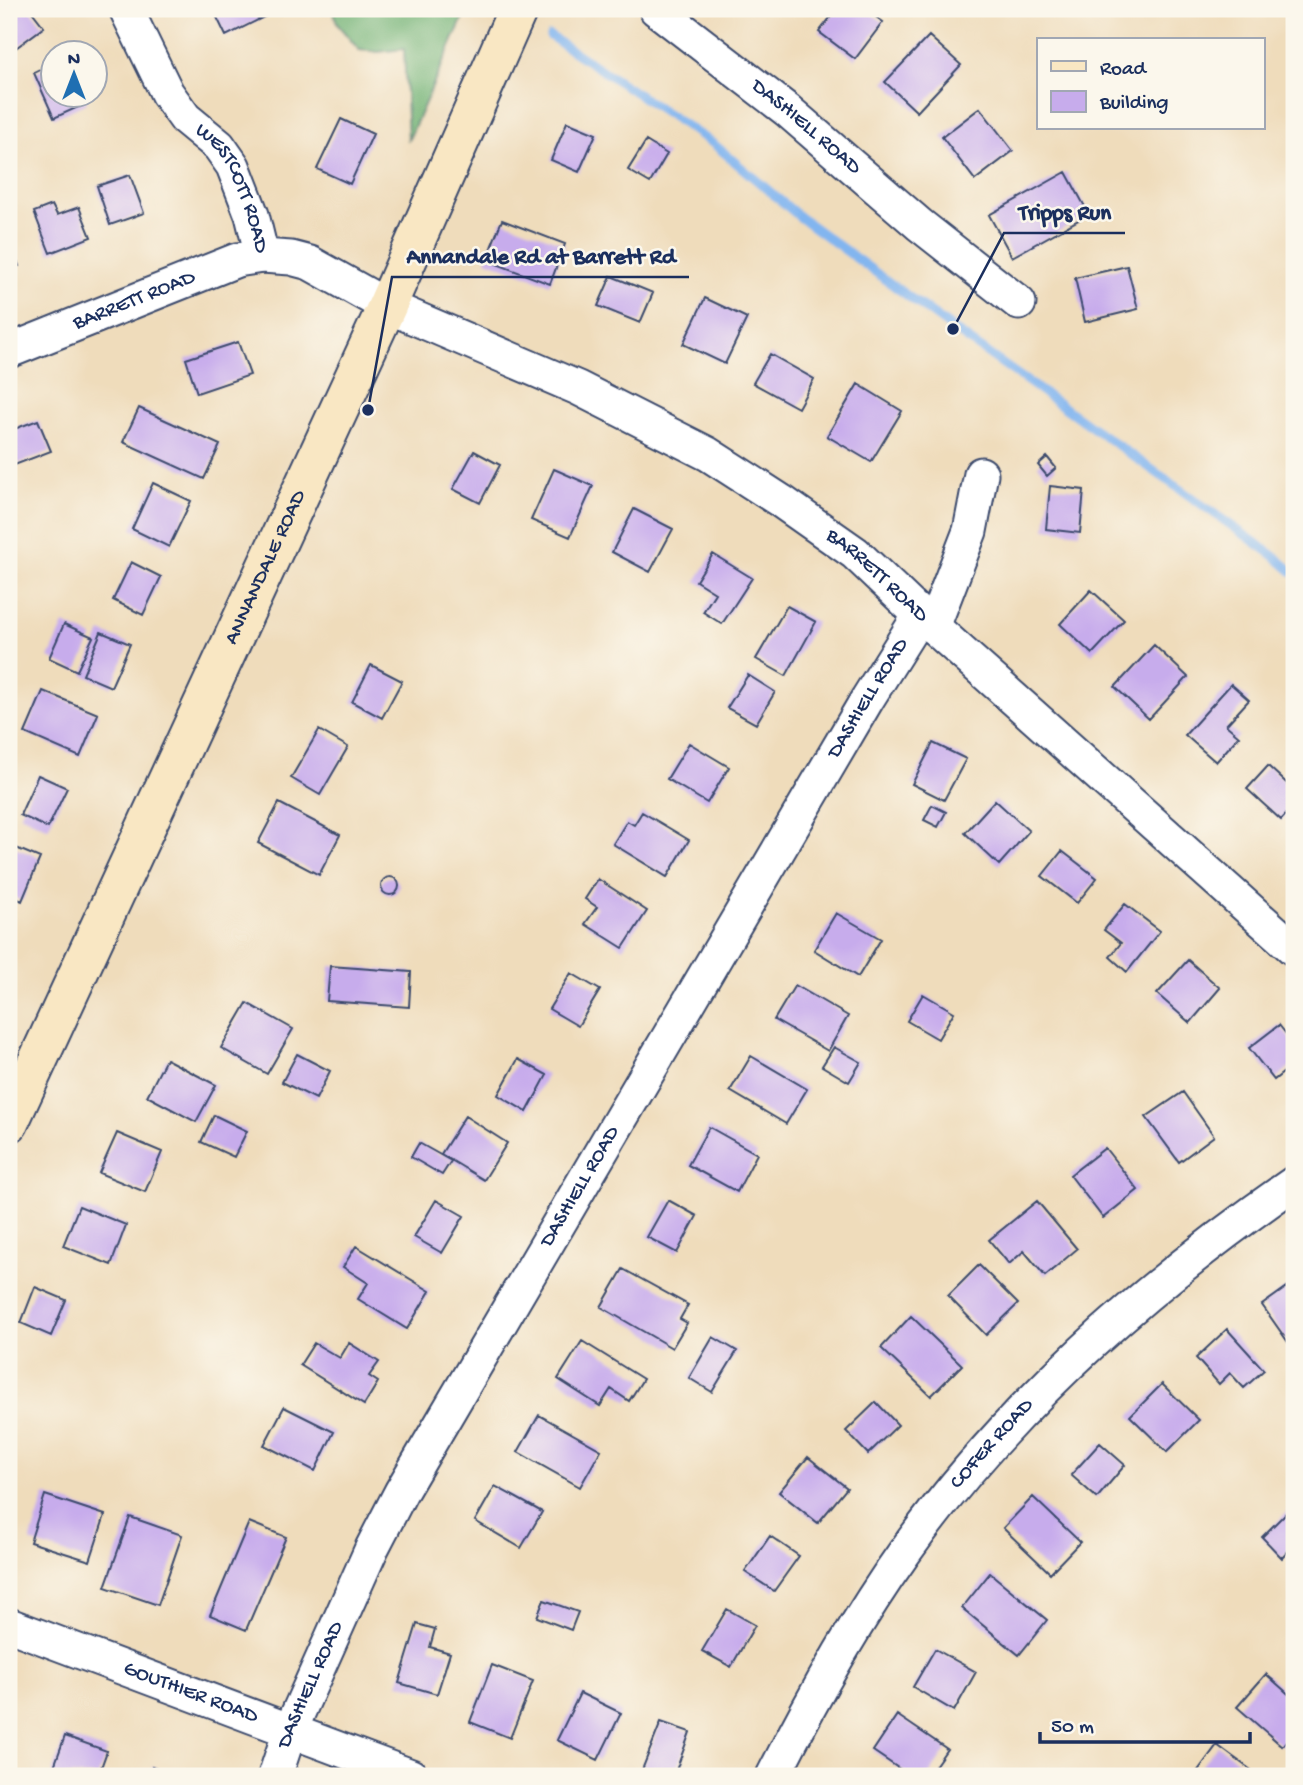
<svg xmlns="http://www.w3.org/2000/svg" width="1303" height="1785" viewBox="0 0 1303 1785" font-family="'Gochi Hand',sans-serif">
<rect width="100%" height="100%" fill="#fbf7ec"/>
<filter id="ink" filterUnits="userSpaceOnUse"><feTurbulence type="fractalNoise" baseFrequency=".0143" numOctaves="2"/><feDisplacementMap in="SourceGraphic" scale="14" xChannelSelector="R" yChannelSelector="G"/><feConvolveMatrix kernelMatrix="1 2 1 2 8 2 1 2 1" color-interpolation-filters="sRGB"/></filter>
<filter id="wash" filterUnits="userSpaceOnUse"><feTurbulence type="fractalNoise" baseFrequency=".00686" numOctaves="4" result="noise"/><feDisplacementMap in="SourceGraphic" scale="28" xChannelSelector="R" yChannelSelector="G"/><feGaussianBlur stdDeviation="1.57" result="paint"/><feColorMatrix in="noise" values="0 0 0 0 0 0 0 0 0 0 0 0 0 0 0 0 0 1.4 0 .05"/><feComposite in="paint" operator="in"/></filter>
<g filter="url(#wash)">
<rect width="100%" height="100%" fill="#efdcbb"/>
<!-- forest -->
<path fill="#72b275" stroke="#46706a" stroke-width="2" d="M 332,9 L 467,9 L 408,141 L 404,49 L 378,52 L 359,50 L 338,25 Z"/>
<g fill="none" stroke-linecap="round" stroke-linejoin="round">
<!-- stream -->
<path stroke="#82b5ef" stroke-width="9" d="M 550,36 L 715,145 L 801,218 L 953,329 L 1273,555 L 1294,573"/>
</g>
<g id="blocks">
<!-- building -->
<path fill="#c7acec" d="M 9,9 L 30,9 L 44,27 L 9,53 Z
M 213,9 L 270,9 L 272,13 L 226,36 Z
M 837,9 L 865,9 L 883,22 L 855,59 L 819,32 Z
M 929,36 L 961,65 L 917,112 L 885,82 Z
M 52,64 L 52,94 L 83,94 L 87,103 L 54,118 L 34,73 Z
M 980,108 L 1013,151 L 975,180 L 942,137 Z
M 341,119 L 373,134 L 350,184 L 317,169 Z
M 567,122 L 596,134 L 579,172 L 551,160 Z
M 646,141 L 667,154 L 650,183 L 628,170 Z
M 1066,172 L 1089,214 L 1012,257 L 989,215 Z
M 130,175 L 144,213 L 110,225 L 97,186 Z
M 52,205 L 57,215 L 79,207 L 91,237 L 50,253 L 34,212 Z
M 502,220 L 565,244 L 550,284 L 486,260 Z
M 9,238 L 19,266 L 9,270 Z
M 1127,266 L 1138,309 L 1085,322 L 1075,278 Z
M 611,276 L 653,293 L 640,323 L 598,306 Z
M 705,298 L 747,318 L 725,364 L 683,344 Z
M 238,342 L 250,375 L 197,393 L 186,359 Z
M 770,354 L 814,379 L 798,408 L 753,383 Z
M 858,384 L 902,411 L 871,462 L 827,436 Z
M 139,408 L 220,445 L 204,479 L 123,442 Z
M 38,420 L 51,451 L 12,466 L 9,458 L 9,431 Z
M 474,451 L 500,465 L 480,503 L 453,489 Z
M 1047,457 L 1056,468 L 1047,476 L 1038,465 Z
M 554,469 L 593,486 L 570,537 L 531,520 Z
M 153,483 L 191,501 L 169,547 L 132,529 Z
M 1050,486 L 1084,490 L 1080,533 L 1046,529 Z
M 634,509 L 673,529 L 650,572 L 612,552 Z
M 713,554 L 752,578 L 722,624 L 703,612 L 715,593 L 696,581 Z
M 131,562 L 161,577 L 143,615 L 113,600 Z
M 1091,590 L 1124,620 L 1092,654 L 1060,624 Z
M 787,606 L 816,622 L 786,676 L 756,659 Z
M 64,624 L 93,637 L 77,671 L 49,658 Z
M 101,632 L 130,644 L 111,687 L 83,675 Z
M 1154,645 L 1188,677 L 1149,719 L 1115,687 Z
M 371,665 L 402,681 L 382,718 L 352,702 Z
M 748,675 L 775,692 L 756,724 L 727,708 Z
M 1231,684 L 1249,700 L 1226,725 L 1239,736 L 1216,762 L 1185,735 Z
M 43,691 L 98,714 L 80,757 L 25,733 Z
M 319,730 L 348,747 L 320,795 L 291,778 Z
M 689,743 L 729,767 L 707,803 L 667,779 Z
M 933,743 L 966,759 L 944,800 L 912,784 Z
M 1268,766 L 1294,790 L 1294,806 L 1281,820 L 1247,789 Z
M 38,775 L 67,788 L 48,828 L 20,815 Z
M 995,800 L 1029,831 L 999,865 L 965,833 Z
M 279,803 L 340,835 L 319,875 L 258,843 Z
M 932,805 L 946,812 L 938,827 L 924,820 Z
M 642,812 L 689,840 L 667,877 L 613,844 L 627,821 L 634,825 Z
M 9,845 L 40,858 L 22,901 L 9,895 Z
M 1062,851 L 1097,878 L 1077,903 L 1042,876 Z
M381 886a9 9 0 1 1 18 0a9 9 0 1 1-18 0Z
M 598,879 L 647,911 L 623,948 L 585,924 L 597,907 L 585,899 Z
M 1125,904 L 1160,931 L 1127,972 L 1110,957 L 1121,943 L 1104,930 Z
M 836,913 L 881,939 L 858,977 L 814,950 Z
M 1188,960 L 1220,988 L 1190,1023 L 1157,994 Z
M 330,966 L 411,972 L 409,1007 L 327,1001 Z
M 571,973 L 600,990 L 578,1026 L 549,1009 Z
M 795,985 L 848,1016 L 828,1051 L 774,1020 Z
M 923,994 L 954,1012 L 938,1039 L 907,1021 Z
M 247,1003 L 293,1029 L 267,1074 L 221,1048 Z
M 1279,1025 L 1294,1044 L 1294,1064 L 1274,1080 L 1249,1048 Z
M 834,1047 L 861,1062 L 849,1082 L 822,1066 Z
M 297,1054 L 330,1071 L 316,1099 L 282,1082 Z
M 751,1056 L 807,1089 L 786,1124 L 730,1091 Z
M 166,1059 L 216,1085 L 196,1122 L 147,1096 Z
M 518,1059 L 547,1075 L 527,1112 L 498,1095 Z
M 1183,1092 L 1214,1136 L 1179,1162 L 1146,1117 Z
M 214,1115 L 247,1131 L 234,1157 L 201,1142 Z
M 465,1116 L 507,1143 L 484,1180 L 441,1154 Z
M 709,1127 L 757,1154 L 737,1192 L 688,1165 Z
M 117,1133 L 162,1152 L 145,1192 L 99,1173 Z
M 419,1143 L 451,1161 L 442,1175 L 411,1157 Z
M 1105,1148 L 1138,1190 L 1103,1218 L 1070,1175 Z
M 436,1200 L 464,1216 L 442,1253 L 414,1237 Z
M 668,1200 L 697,1216 L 677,1253 L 647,1237 Z
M 1037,1201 L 1077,1249 L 1045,1276 L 1024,1251 L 1009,1264 L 989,1240 Z
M 79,1206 L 126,1225 L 111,1265 L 63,1246 Z
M 356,1246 L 430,1291 L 407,1329 L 358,1299 L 368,1283 L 343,1267 Z
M 979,1265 L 1018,1304 L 986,1335 L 948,1296 Z
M 623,1269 L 688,1305 L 680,1319 L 687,1323 L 672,1348 L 601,1307 Z
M 1294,1282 L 1294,1343 L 1290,1345 L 1262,1305 Z
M 35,1287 L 66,1300 L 51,1336 L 21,1323 Z
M 911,1316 L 962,1365 L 931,1396 L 881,1348 Z
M 1227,1329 L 1264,1370 L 1244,1388 L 1230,1373 L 1219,1384 L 1196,1358 Z
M 713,1337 L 737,1351 L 712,1392 L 689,1378 Z
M 582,1341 L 643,1379 L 629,1401 L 611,1389 L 600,1406 L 558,1379 Z
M 314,1343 L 340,1358 L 349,1343 L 379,1362 L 369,1376 L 378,1382 L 364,1405 L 300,1365 Z
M 1162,1384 L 1199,1420 L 1167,1452 L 1130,1416 Z
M 876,1402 L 898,1425 L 868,1454 L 846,1431 Z
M 284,1407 L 334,1432 L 315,1471 L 264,1445 Z
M 539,1415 L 601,1450 L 580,1487 L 518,1452 Z
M 1100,1443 L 1125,1465 L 1097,1498 L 1071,1475 Z
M 808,1457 L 847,1488 L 818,1523 L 779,1492 Z
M 495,1486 L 542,1512 L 521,1548 L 475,1521 Z
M 45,1495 L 105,1515 L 90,1561 L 30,1542 Z
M 1033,1497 L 1080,1542 L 1050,1573 L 1003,1528 Z
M 1294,1505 L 1294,1545 L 1282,1558 L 1262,1537 Z
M 130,1517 L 182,1535 L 158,1605 L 105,1587 Z
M 249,1522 L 286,1537 L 246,1630 L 210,1615 Z
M 770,1536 L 799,1556 L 774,1591 L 745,1572 Z
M 990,1573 L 1047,1620 L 1019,1655 L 962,1608 Z
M 544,1600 L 578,1612 L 571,1630 L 537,1617 Z
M 727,1609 L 755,1625 L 731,1667 L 702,1651 Z
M 417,1624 L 435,1629 L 430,1647 L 450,1653 L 437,1694 L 399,1683 Z
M 935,1649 L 976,1672 L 954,1711 L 913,1687 Z
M 492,1665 L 533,1681 L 510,1738 L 470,1722 Z
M 1266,1674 L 1294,1699 L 1294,1732 L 1282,1746 L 1237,1707 Z
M 580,1693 L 621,1713 L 598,1760 L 557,1740 Z
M 897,1715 L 947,1749 L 928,1776 L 910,1776 L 873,1751 Z
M 661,1722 L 690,1732 L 674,1776 L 658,1776 L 642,1770 Z
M 65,1736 L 107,1751 L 98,1776 L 51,1775 Z
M 1217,1745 L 1251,1770 L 1247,1776 L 1194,1776 Z
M 152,1767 L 175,1776 L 150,1776 Z"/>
</g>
</g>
<g filter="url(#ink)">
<use href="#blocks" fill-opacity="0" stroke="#3b496c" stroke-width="2"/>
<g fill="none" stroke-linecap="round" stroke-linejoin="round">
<!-- minor casing -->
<g stroke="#3b496c" stroke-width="37">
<g id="minor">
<path id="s1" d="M 126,9 L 167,93 L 185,118 L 219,146 L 233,166 L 252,215 L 262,256"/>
<path id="s2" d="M 656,9 L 787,110 L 920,225 L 1019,303"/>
<path id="s3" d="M 9,351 L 237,260 L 262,256 L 291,258 L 310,263 L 387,306 L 578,388 L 708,454 L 781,501 L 855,553 L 920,615 L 1294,949"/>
<path d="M 933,627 L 970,531 L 981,474"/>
<path id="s4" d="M 9,1625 L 411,1776"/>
<path id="s5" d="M 275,1776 L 290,1731 L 372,1548 L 401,1492 L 868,698 L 920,615"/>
<path id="s6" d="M 773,1776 C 812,1699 854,1623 904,1553 C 1009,1405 1147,1285 1294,1183"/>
</g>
</g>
<!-- secondary casing -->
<g stroke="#3b496c" stroke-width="42">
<g id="secondary">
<path id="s7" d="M 9,1123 L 387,306 L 518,9"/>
</g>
</g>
<!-- minor -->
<use href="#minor" stroke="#fff" stroke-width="33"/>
<!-- secondary -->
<use href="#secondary" stroke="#f9e7c3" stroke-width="38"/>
</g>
</g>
<g text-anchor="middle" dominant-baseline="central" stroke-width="5" stroke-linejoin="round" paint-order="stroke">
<!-- street labels -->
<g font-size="21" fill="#1b2f5e" stroke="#fbf7ec">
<text stroke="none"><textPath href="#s2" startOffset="191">DASHIELL ROAD</textPath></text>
<text stroke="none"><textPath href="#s1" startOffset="212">WESTCOTT ROAD</textPath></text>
<text stroke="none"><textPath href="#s3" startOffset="135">BARRETT ROAD</textPath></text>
<text stroke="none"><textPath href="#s7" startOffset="612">ANNANDALE ROAD</textPath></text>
<text stroke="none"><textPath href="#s3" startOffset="970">BARRETT ROAD</textPath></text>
<text stroke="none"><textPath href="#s5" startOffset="1232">DASHIELL ROAD</textPath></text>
<text stroke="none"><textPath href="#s5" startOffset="665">DASHIELL ROAD</textPath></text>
<text stroke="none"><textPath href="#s6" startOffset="399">COFER ROAD</textPath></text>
<text stroke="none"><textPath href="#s5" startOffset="98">DASHIELL ROAD</textPath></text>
<text stroke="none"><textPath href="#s4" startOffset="194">GOUTHIER ROAD</textPath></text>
</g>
</g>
<!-- callouts -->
<path fill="none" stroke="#1b2f5e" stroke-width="2.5" d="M953 329L1004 233H1125M368 410L392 277H689"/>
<g fill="#1b2f5e" stroke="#fbf7ec" stroke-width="2.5">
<circle cx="953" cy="329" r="7"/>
<circle cx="368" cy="410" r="7"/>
</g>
<g font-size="23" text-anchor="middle" font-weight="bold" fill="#1b2f5e" stroke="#fbf7ec" stroke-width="5" stroke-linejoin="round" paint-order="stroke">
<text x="1065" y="219">Tripps Run</text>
<text x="541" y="263">Annandale Rd at Barrett Rd</text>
</g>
<!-- margin -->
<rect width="1303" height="1785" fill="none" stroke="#fbf7ec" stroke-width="35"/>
<!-- legend -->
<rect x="1037" y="38" width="228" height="91" fill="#fbf7ec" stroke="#a1a7b3" stroke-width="2"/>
<rect x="1051" y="61" width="35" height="10" fill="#f9e7c3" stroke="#a1a7b3" stroke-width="2"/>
<text x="1100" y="74" font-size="21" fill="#1b2f5e">Road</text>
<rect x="1051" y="91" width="35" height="21" fill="#c7acec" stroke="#a1a7b3" stroke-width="2"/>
<text x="1100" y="108" font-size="21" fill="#1b2f5e">Building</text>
<!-- north arrow -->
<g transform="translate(74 74)"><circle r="33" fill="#fbf7ec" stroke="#a1a7b3" stroke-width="2"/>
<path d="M0-5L12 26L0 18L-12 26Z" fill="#1f6fb2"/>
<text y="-10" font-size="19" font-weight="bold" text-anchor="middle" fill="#1b2f5e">N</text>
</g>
<!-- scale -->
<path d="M1040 1732v10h210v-10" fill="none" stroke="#1b2f5e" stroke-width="3.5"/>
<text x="1051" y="1732" font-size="21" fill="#1b2f5e" stroke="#fbf7ec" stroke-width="5" paint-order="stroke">50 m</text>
</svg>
